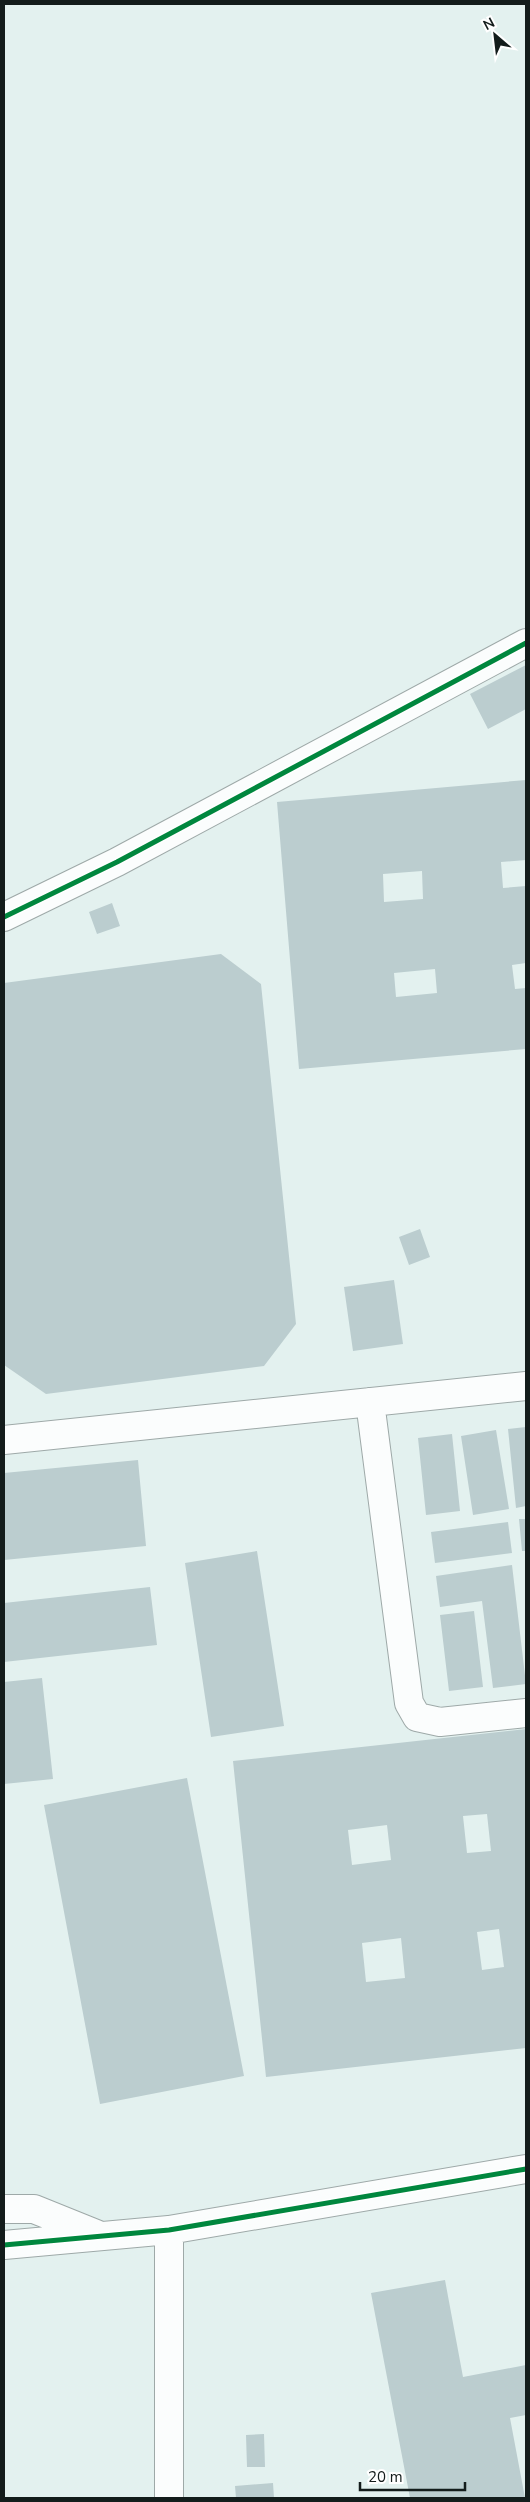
<svg xmlns="http://www.w3.org/2000/svg" width="530" height="2502" viewBox="0 0 530 2502" font-family="'Nunito Sans',sans-serif">
<rect width="100%" height="100%" fill="#e3f1ef"/>
<!-- building -->
<path fill="#bbcdcf" fill-rule="evenodd" d="M 526,665 L 526,709 L 488,729 L 470,694 Z
M 526,780 L 526,860 L 501,862 L 503,888 L 526,886 L 526,963 L 512,965 L 515,989 L 526,988 L 526,1049 L 299,1069 L 277,802 ZM 422,871 L 423,899 L 384,902 L 383,874 ZM 435,969 L 437,993 L 396,997 L 394,973 Z
M 112,903 L 120,926 L 97,934 L 89,912 Z
M 221,954 L 261,984 L 296,1324 L 264,1366 L 46,1394 L 4,1365 L 4,983 Z
M 420,1229 L 430,1257 L 409,1265 L 399,1237 Z
M 394,1280 L 403,1344 L 353,1351 L 344,1287 Z
M 526,1427 L 526,1506 L 516,1508 L 508,1429 Z
M 496,1430 L 509,1509 L 473,1515 L 461,1436 Z
M 452,1434 L 460,1511 L 426,1515 L 418,1438 Z
M 138,1460 L 146,1546 L 4,1560 L 4,1473 Z
M 519,1519 L 526,1519 L 526,1551 L 522,1551 Z
M 508,1522 L 512,1553 L 435,1563 L 431,1532 Z
M 257,1551 L 284,1726 L 211,1737 L 185,1563 Z
M 512,1565 L 526,1684 L 493,1688 L 482,1601 L 440,1607 L 436,1576 Z
M 150,1587 L 157,1645 L 4,1662 L 4,1603 Z
M 474,1611 L 483,1687 L 449,1691 L 440,1615 Z
M 42,1678 L 53,1779 L 4,1784 L 4,1682 Z
M 526,1729 L 526,2048 L 266,2077 L 233,1761 ZM 487,1814 L 491,1851 L 467,1853 L 463,1816 ZM 387,1825 L 391,1860 L 352,1865 L 348,1830 ZM 499,1929 L 504,1967 L 482,1970 L 477,1932 ZM 401,1938 L 405,1978 L 366,1982 L 362,1943 Z
M 187,1778 L 244,2076 L 100,2104 L 44,1805 Z
M 445,2280 L 463,2377 L 526,2365 L 526,2415 L 510,2418 L 525,2498 L 410,2498 L 371,2293 Z
M 264,2434 L 265,2467 L 247,2467 L 246,2435 Z
M 273,2483 L 274,2498 L 236,2498 L 235,2486 Z"/>
<g fill="none" stroke-linecap="round" stroke-linejoin="round">
<!-- minor casing -->
<g stroke="#9ea9a8" stroke-width="30">
<path id="minor" d="M 4,917 L 117,862 L 526,643
M 370,1402 L 409,1703 L 417,1717 L 440,1722 L 526,1713
M 4,1440 L 526,1386
M 4,2209 L 34,2209 L 96,2234
M 169,2230 L 169,2498
M 4,2245 L 169,2230 L 526,2169"/>
</g>
<!-- minor -->
<use href="#minor" stroke="#fbfdfd" stroke-width="28"/>
<!-- cycleway casing -->
<g stroke="#fff" stroke-width="8">
<path id="cycleway" d="M 4,917 L 117,862 L 526,643
M 4,2245 L 169,2230 L 526,2169"/>
</g>
<!-- cycleway -->
<use href="#cycleway" stroke="#00873e" stroke-width="5"/>
</g>
<!-- border -->
<rect width="530" height="2502" fill="none" stroke="#131c1b" stroke-width="10"/>
<!-- north arrow -->
<g transform="translate(495 35) rotate(332)" stroke="#ffffff" stroke-width="4" paint-order="stroke">
<path d="M0-4L9 19L0 12L-9 19Z" fill="#131c1b"/>
<text y="-8" font-size="14" font-weight="bold" text-anchor="middle" fill="#131c1b">N</text>
</g>
<!-- scale -->
<path d="M360 2482v8h105v-8" fill="none" stroke="#131c1b" stroke-width="2.5"/>
<text x="368" y="2482" font-size="15" fill="#131c1b" stroke="#ffffff" stroke-width="4" paint-order="stroke">20 m</text>
</svg>
